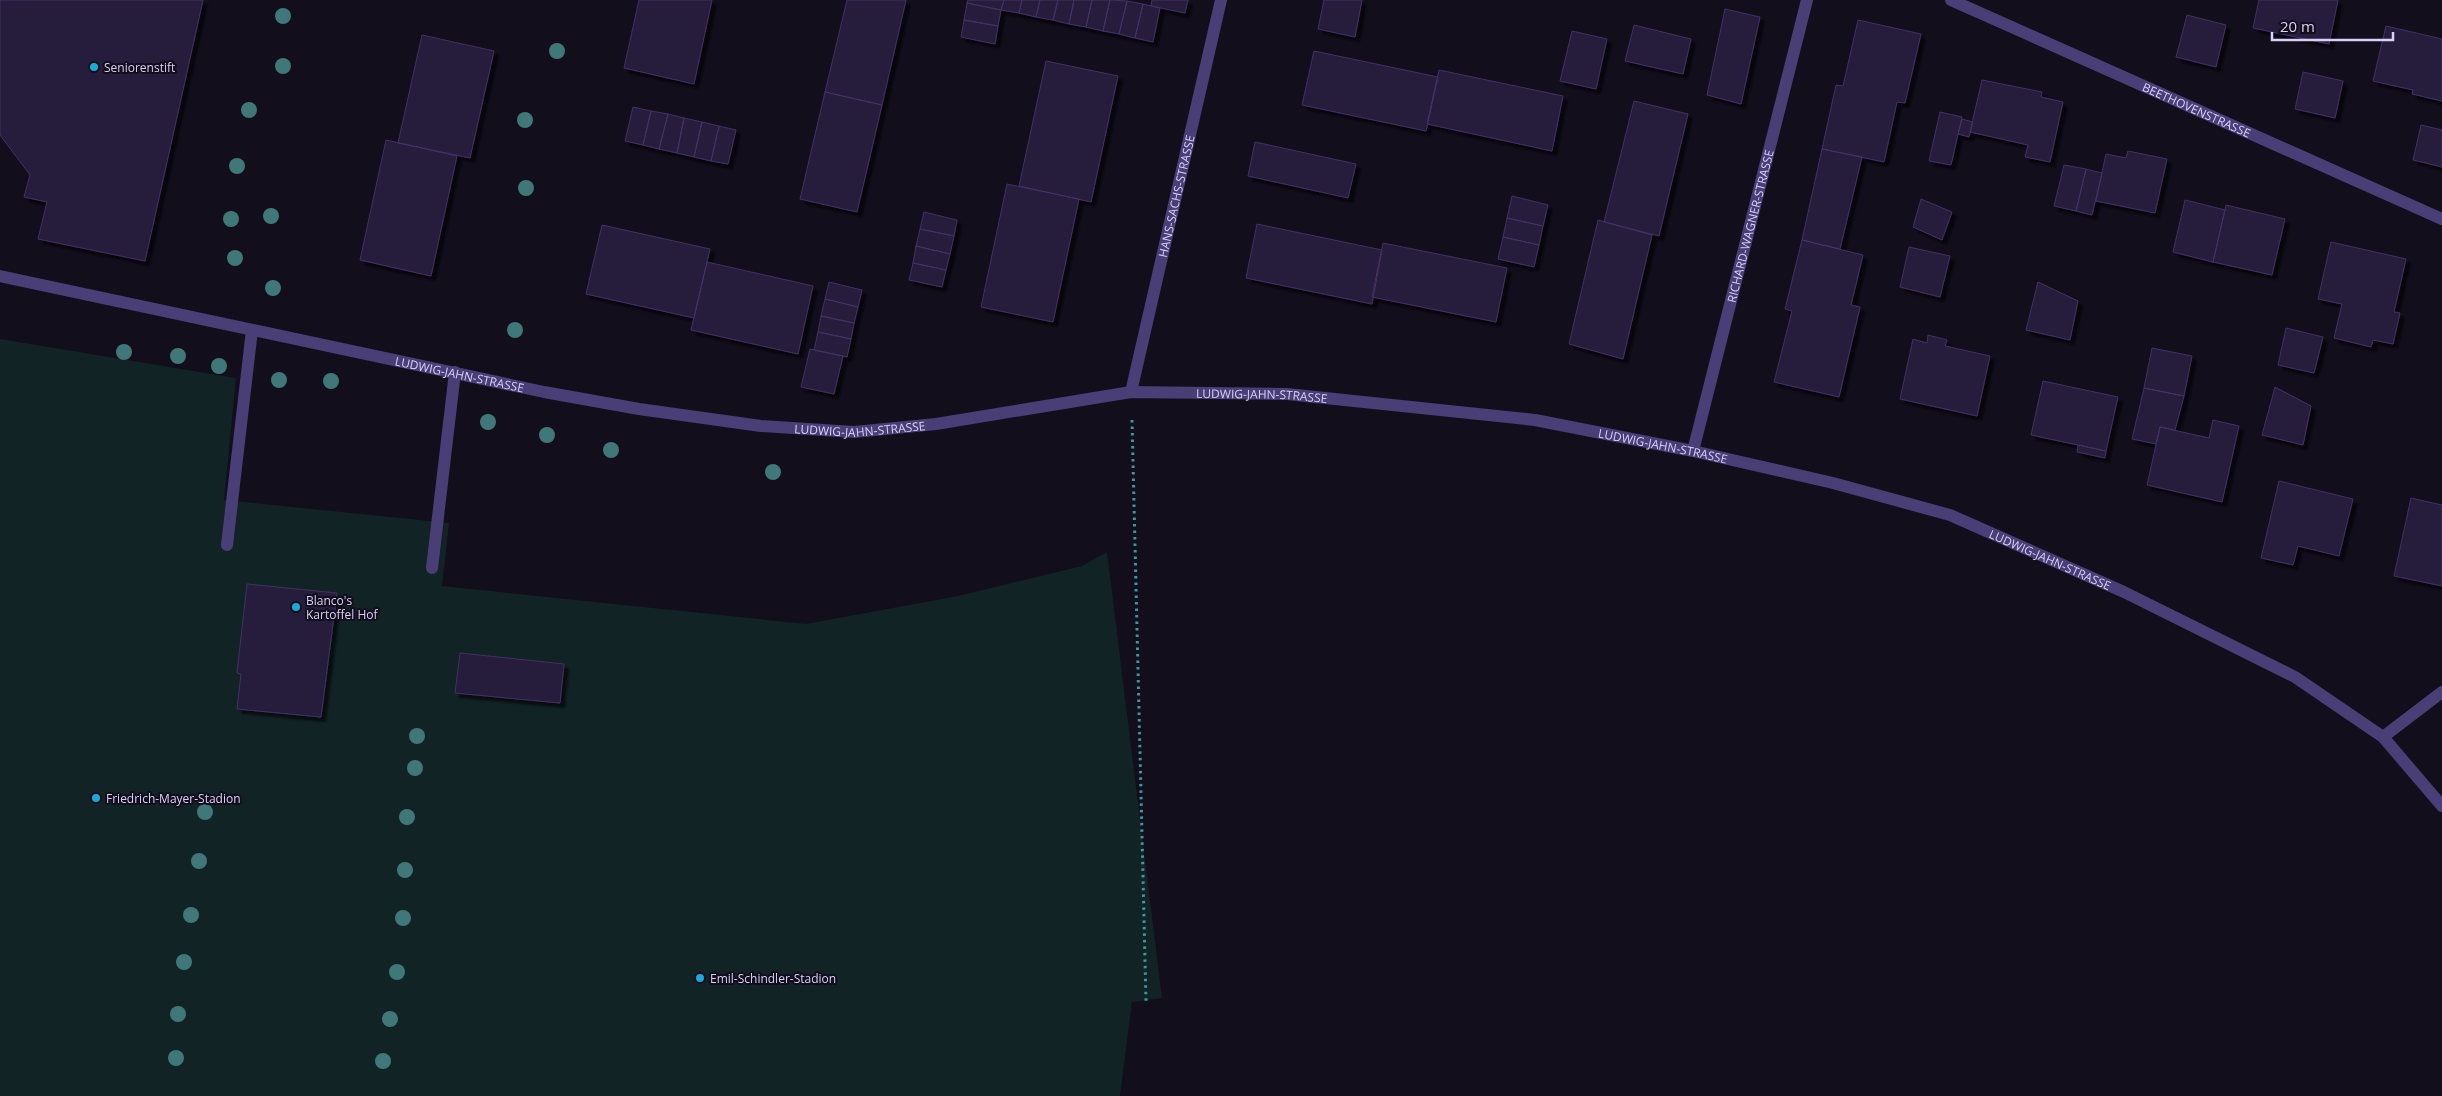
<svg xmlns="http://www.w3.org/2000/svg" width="2442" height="1096" viewBox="0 0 2442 1096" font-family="'Open Sans',sans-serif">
<defs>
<filter id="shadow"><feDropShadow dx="4.5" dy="4.5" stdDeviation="1" flood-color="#0009"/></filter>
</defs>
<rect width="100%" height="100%" fill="#120e1c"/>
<!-- green -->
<path fill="#122325" d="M 0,339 L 236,378 L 224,500 L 449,523 L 442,586 L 806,624 L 958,596 L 1082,566 L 1107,552 L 1162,998 L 1132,1002 L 1120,1096 L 0,1096 Z"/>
<!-- building -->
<path fill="#271c3b" stroke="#433164" filter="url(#shadow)" d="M 0,0 L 203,0 L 145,261 L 38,239 L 47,202 L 24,197 L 30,175 L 0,135 Z
M 639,0 L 712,0 L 694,84 L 624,68 Z
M 847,0 L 906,0 L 882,105 L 825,92 Z
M 968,0 L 1004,0 L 1001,10 L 967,3 Z
M 1004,0 L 1022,0 L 1019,13 L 1001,10 Z
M 1022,0 L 1040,0 L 1036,17 L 1019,13 Z
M 1040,0 L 1058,0 L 1053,20 L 1036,17 Z
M 1058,0 L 1074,0 L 1069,24 L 1053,20 Z
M 1074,0 L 1092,0 L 1086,27 L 1069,24 Z
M 1092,0 L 1110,0 L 1103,31 L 1086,27 Z
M 1110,0 L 1127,1 L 1119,34 L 1103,31 Z
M 1152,0 L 1188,0 L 1185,13 L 1151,6 Z
M 1324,0 L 1362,0 L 1355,37 L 1318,29 Z
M 2259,0 L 2338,0 L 2329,44 L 2253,28 Z
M 1127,1 L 1143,4 L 1135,38 L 1119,34 Z
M 967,3 L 1001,10 L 998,26 L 964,20 Z
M 1143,4 L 1160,8 L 1153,42 L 1135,38 Z
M 1725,9 L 1760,17 L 1741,104 L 1707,95 Z
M 2187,15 L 2226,25 L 2216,67 L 2176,57 Z
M 964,20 L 998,26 L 995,44 L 961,37 Z
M 1858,20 L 1921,34 L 1905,103 L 1897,102 L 1884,162 L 1822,149 L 1836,85 L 1843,86 Z
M 1634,25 L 1691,39 L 1683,74 L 1625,61 Z
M 2386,26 L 2442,39 L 2442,101 L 2412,94 L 2413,90 L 2373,81 Z
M 1572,31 L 1607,39 L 1596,89 L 1560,81 Z
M 422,35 L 494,51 L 470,158 L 398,143 Z
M 1314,51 L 1438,77 L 1426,131 L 1302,105 Z
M 1046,61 L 1118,76 L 1091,202 L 1019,186 Z
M 1439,70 L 1563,96 L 1552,151 L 1427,124 Z
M 2303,72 L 2343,81 L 2335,118 L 2295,109 Z
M 1982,80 L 2042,92 L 2041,97 L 2063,102 L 2050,162 L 2025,157 L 2028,145 L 1970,132 Z
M 825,92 L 882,105 L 857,212 L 800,199 Z
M 1634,101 L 1688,114 L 1659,236 L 1604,222 Z
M 633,107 L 651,111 L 643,145 L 625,141 Z
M 651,111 L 668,114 L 659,149 L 643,145 Z
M 1940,112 L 1962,117 L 1951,165 L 1929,161 Z
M 668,114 L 684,118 L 677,153 L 659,149 Z
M 684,118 L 702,122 L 694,157 L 677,153 Z
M 1962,119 L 1973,122 L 1969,137 L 1958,134 Z
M 702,122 L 719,126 L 711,161 L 694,157 Z
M 2421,125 L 2442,130 L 2442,167 L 2413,160 Z
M 719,126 L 736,130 L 728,164 L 711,161 Z
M 386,140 L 457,156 L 431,276 L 360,260 Z
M 1255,142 L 1356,164 L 1348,198 L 1248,176 Z
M 1822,149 L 1862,157 L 1840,249 L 1802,240 Z
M 2128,151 L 2167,159 L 2155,213 L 2096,201 L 2106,154 L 2126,158 Z
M 2064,165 L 2086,169 L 2076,211 L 2054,206 Z
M 2086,169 L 2102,173 L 2092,215 L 2076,211 Z
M 1007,184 L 1079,199 L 1053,322 L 981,307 Z
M 1512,196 L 1548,205 L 1543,226 L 1507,218 Z
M 1921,199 L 1952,212 L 1942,240 L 1913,227 Z
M 2185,200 L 2225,210 L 2213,262 L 2173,252 Z
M 2226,205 L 2285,219 L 2272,275 L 2213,262 Z
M 924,212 L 957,220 L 954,236 L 920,229 Z
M 1507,218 L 1543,226 L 1539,245 L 1503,237 Z
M 1598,220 L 1652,235 L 1623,359 L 1569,344 Z
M 1257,224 L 1382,250 L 1372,304 L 1246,278 Z
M 602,225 L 710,249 L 694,318 L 586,294 Z
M 920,229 L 954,236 L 950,254 L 916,246 Z
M 1503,237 L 1539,245 L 1534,267 L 1498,259 Z
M 1802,240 L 1863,255 L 1851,305 L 1860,307 L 1839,397 L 1774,382 L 1792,311 L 1785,309 Z
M 2331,242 L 2406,259 L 2394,312 L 2400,313 L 2393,344 L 2373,340 L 2371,347 L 2334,338 L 2342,304 L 2318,299 Z
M 1383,243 L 1507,268 L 1496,322 L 1372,297 Z
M 916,246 L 950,254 L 946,270 L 913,263 Z
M 1909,247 L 1950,256 L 1940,297 L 1900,287 Z
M 707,262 L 813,286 L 798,354 L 691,330 Z
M 913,263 L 946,270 L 942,287 L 909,280 Z
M 829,282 L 862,290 L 858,307 L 825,299 Z
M 2038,282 L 2078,301 L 2070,340 L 2026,330 Z
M 825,299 L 858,307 L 854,323 L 821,316 Z
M 821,316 L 854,323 L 851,339 L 818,332 Z
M 2286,328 L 2323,337 L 2314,373 L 2278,365 Z
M 818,332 L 851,339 L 847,357 L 814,350 Z
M 1928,335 L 1947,340 L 1945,346 L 1990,356 L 1977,416 L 1900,399 L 1913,339 L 1927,343 Z
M 2152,348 L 2192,356 L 2184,396 L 2144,388 Z
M 810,349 L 843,356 L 834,394 L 801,387 Z
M 2043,381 L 2118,397 L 2106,451 L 2031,435 Z
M 2275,387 L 2311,406 L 2303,445 L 2262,435 Z
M 2144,388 L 2184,396 L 2175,430 L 2160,427 L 2156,444 L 2132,439 Z
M 2213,420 L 2239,426 L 2222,502 L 2147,485 L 2160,427 L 2209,438 Z
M 2078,445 L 2106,451 L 2105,458 L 2077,452 Z
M 2279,481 L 2353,499 L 2339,556 L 2298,546 L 2293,565 L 2261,558 Z
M 2411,498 L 2442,505 L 2442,586 L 2394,576 Z
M 247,584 L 337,593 L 321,717 L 237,709 L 241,674 L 237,673 Z
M 460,653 L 564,664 L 560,703 L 455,693 Z"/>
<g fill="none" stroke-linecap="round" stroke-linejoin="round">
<!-- path -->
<path stroke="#3b98a1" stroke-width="3" stroke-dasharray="2.5 4" stroke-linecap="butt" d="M 1132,420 L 1146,1001"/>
<!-- lane -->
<path stroke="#493e76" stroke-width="12" d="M 227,545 L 252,330
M 432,568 L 455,372"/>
<!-- street -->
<g stroke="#493e76" stroke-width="12">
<path id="s1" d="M 1951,0 L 2442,219"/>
<path id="s2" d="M 0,276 L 544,392 L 639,409 L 761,426 L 854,432 L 936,424 L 1131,392 L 1287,394 L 1535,420 L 1693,451 L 1833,483 L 1950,515 L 2124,592 L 2295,677 L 2383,737 L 2442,806"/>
<path id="s3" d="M 1131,392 L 1221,0"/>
<path id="s4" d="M 1693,451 L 1807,0"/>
<path d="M 2383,737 L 2442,692"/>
</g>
</g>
<!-- trees -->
<g fill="#407879">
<circle cx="283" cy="16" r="8"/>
<circle cx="557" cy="51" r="8"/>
<circle cx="283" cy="66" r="8"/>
<circle cx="249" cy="110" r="8"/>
<circle cx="525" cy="120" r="8"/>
<circle cx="237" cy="166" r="8"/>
<circle cx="526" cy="188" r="8"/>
<circle cx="271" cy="216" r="8"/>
<circle cx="231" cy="219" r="8"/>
<circle cx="235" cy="258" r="8"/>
<circle cx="273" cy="288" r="8"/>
<circle cx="515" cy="330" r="8"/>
<circle cx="124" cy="352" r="8"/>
<circle cx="178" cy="356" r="8"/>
<circle cx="219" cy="366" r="8"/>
<circle cx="279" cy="380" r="8"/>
<circle cx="331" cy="381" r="8"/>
<circle cx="488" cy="422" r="8"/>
<circle cx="547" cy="435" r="8"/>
<circle cx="611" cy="450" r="8"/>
<circle cx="773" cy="472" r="8"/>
<circle cx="417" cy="736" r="8"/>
<circle cx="415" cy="768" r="8"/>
<circle cx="205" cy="812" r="8"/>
<circle cx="407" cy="817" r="8"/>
<circle cx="199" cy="861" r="8"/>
<circle cx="405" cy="870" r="8"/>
<circle cx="191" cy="915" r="8"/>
<circle cx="403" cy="918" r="8"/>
<circle cx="184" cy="962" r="8"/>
<circle cx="397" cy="972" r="8"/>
<circle cx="178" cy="1014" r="8"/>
<circle cx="390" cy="1019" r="8"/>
<circle cx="176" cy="1058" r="8"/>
<circle cx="383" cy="1061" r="8"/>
</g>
<!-- markers -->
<g fill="#1ba9d9" stroke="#120e1c" stroke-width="2">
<circle cx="94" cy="67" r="5"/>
<circle cx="296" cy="607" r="5"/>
<circle cx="96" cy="798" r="5"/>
<circle cx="700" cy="978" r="5"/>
</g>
<g text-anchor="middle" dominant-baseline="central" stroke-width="4" stroke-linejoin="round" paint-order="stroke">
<!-- poi labels -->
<g font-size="12" fill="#dacff9" stroke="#120e1c" text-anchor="start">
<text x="104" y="67">Seniorenstift</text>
<text x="306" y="600">Blanco's<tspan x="306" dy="14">Kartoffel Hof</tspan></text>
<text x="106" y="798">Friedrich-Mayer-Stadion</text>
<text x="710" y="978">Emil-Schindler-Stadion</text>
</g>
<!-- street labels -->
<g font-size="12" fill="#dacff9" stroke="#120e1c">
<text stroke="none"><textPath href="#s1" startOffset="269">BEETHOVENSTRASSE</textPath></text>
<text stroke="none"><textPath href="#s3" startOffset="201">HANS-SACHS-STRASSE</textPath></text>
<text stroke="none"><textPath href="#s4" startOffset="232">RICHARD-WAGNER-STRASSE</textPath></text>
<text stroke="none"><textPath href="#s2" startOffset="470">LUDWIG-JAHN-STRASSE</textPath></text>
<text stroke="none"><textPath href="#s2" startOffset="1280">LUDWIG-JAHN-STRASSE</textPath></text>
<text stroke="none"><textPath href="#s2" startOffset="875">LUDWIG-JAHN-STRASSE</textPath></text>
<text stroke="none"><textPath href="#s2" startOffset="1685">LUDWIG-JAHN-STRASSE</textPath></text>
<text stroke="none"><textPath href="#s2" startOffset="2090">LUDWIG-JAHN-STRASSE</textPath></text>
</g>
</g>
<!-- scale -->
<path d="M2272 32v8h121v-8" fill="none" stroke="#dacff9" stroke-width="2.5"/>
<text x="2280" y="32" font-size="15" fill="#dacff9" stroke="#120e1c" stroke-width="4" paint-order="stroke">20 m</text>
</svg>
